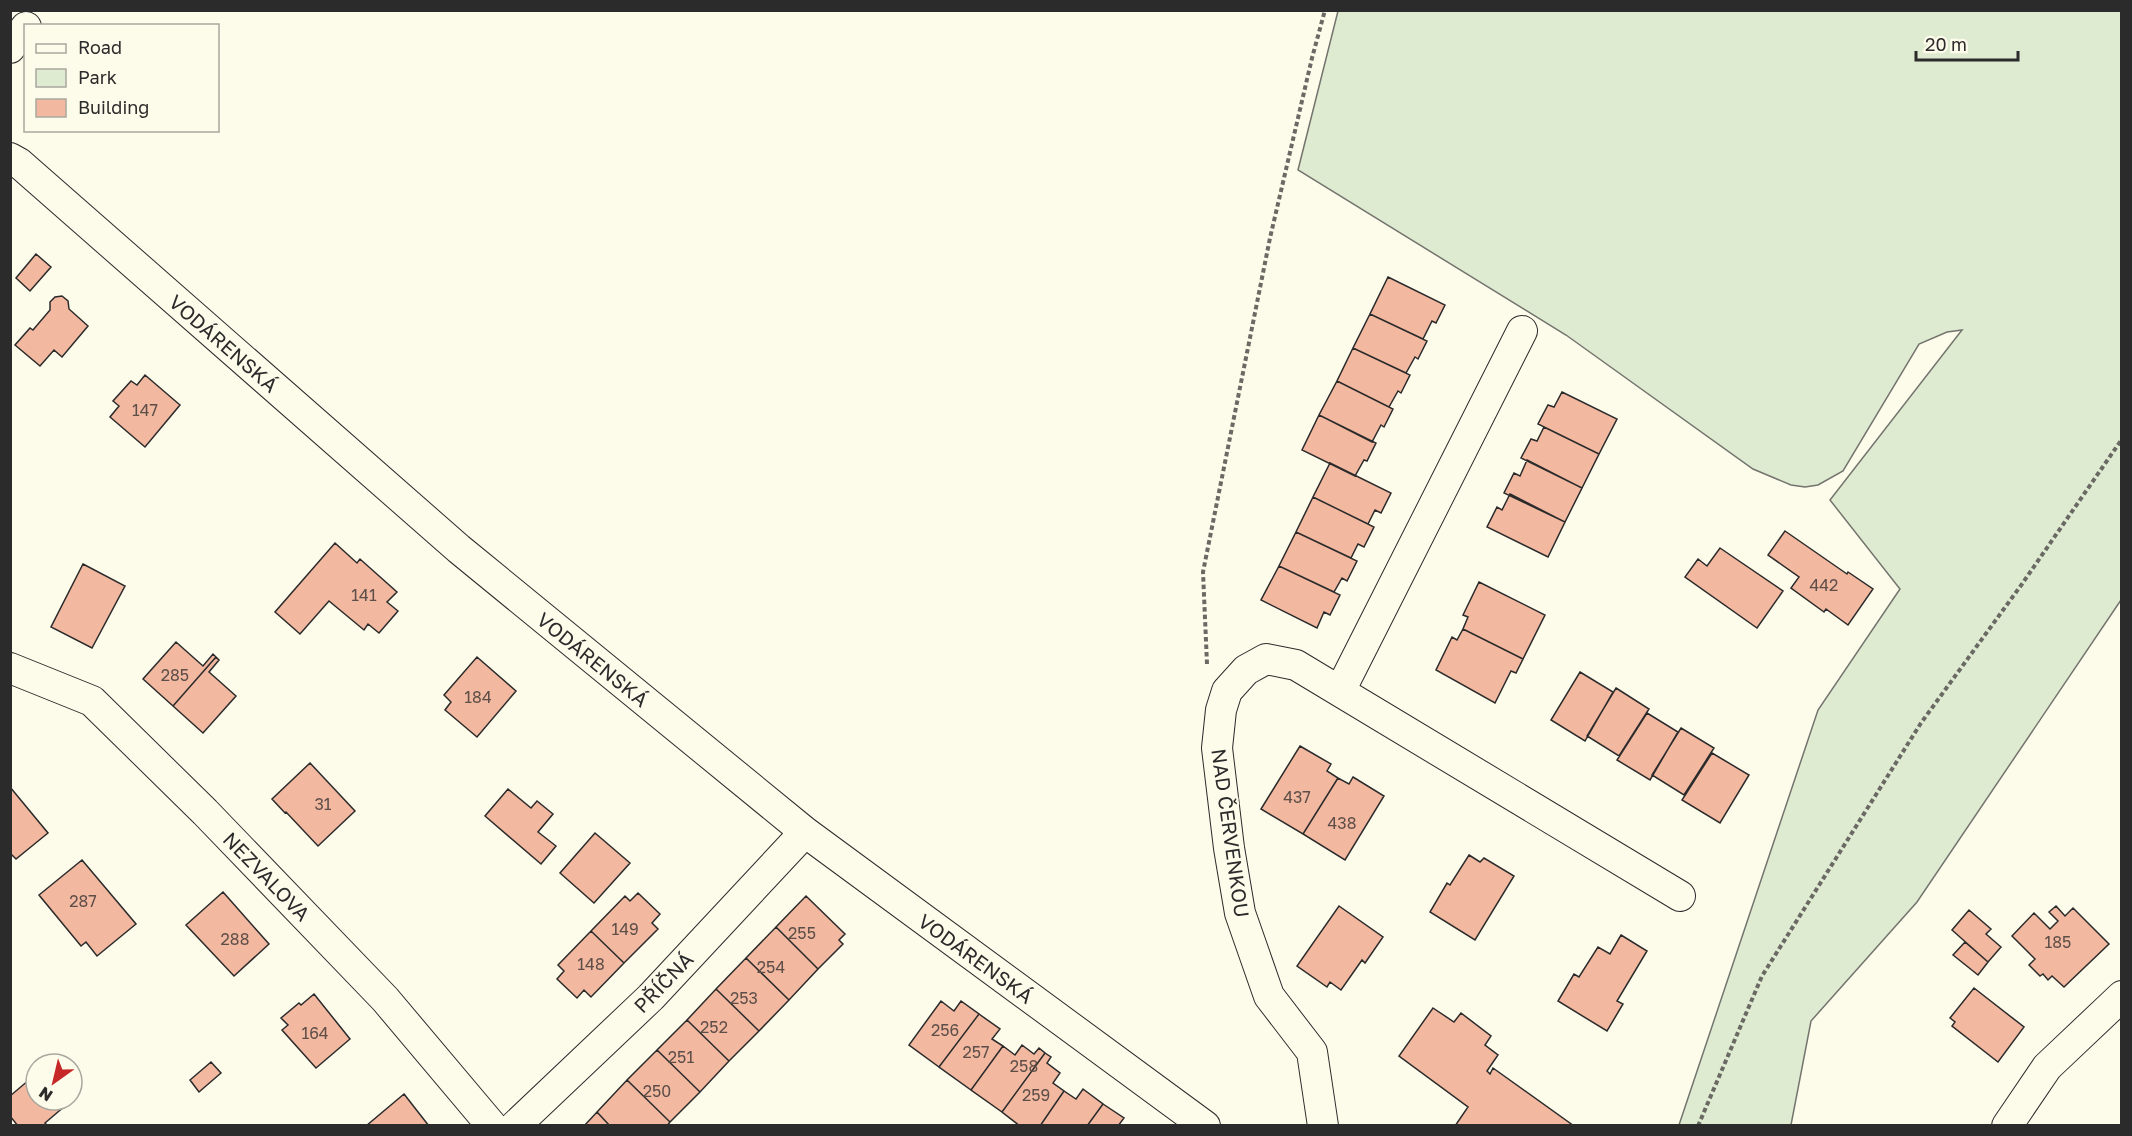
<svg xmlns="http://www.w3.org/2000/svg" width="2132" height="1136" viewBox="0 0 2132 1136" font-family="'Golos Text',sans-serif">
<rect width="100%" height="100%" fill="#fdfbea"/>
<!-- green -->
<path fill="#deebd1" stroke="#74746e" stroke-width="1.5" d="M 1338,11 L 2121,11 L 2121,600 L 1917,902 L 1811,1021 L 1791,1125 L 1679,1125 L 1818,710 L 1900,589 L 1830,500 L 1962,330 L 1947,332 L 1919,344 L 1843,471 L 1818,485 L 1805,487 L 1791,485 L 1753,469 L 1566,335 L 1298,170 Z"/>
<!-- building -->
<path fill="#f2b8a0" stroke="#2b2b2b" stroke-width="1.5" d="M 36,254 L 51,267 L 30,291 L 16,278 Z
M 1388,277 L 1445,305 L 1436,323 L 1432,321 L 1423,339 L 1370,314 Z
M 62,296 L 68,301 L 69,309 L 88,326 L 62,357 L 54,350 L 40,366 L 15,345 L 30,328 L 33,330 L 50,310 L 50,302 L 55,297 Z
M 1370,314 L 1427,341 L 1418,359 L 1415,357 L 1406,373 L 1353,348 Z
M 1353,348 L 1410,375 L 1401,393 L 1398,391 L 1389,407 L 1337,381 Z
M 145,375 L 180,405 L 145,447 L 110,417 L 119,406 L 113,401 L 131,381 L 137,385 Z
M 1337,381 L 1393,409 L 1384,427 L 1381,425 L 1372,442 L 1319,415 Z
M 1562,392 L 1617,419 L 1599,454 L 1538,424 L 1548,405 L 1554,407 Z
M 1319,415 L 1376,443 L 1367,461 L 1364,460 L 1355,476 L 1302,450 Z
M 1544,427 L 1599,454 L 1582,488 L 1521,458 L 1531,439 L 1537,441 Z
M 1527,460 L 1582,488 L 1565,522 L 1504,493 L 1514,473 L 1520,476 Z
M 1330,463 L 1391,493 L 1381,513 L 1375,510 L 1368,524 L 1313,497 Z
M 1510,494 L 1565,522 L 1548,557 L 1487,527 L 1497,507 L 1502,510 Z
M 1313,497 L 1374,527 L 1364,547 L 1358,544 L 1351,558 L 1296,532 Z
M 1785,531 L 1847,574 L 1848,572 L 1873,589 L 1848,625 L 1826,609 L 1824,612 L 1791,588 L 1799,577 L 1768,555 Z
M 1296,532 L 1357,561 L 1347,581 L 1342,578 L 1334,592 L 1279,566 Z
M 335,543 L 357,563 L 360,559 L 397,592 L 387,602 L 398,611 L 379,633 L 368,624 L 364,630 L 329,601 L 300,634 L 275,612 Z
M 1720,548 L 1783,591 L 1757,628 L 1685,577 L 1698,559 L 1707,566 Z
M 83,564 L 125,586 L 92,648 L 51,627 Z
M 1279,566 L 1340,595 L 1330,615 L 1324,612 L 1317,628 L 1261,600 Z
M 1479,582 L 1545,615 L 1523,659 L 1463,629 L 1468,617 L 1463,615 Z
M 1463,629 L 1523,659 L 1516,673 L 1511,671 L 1495,703 L 1436,670 L 1452,637 L 1457,640 Z
M 176,642 L 203,666 L 213,654 L 216,657 L 173,706 L 143,679 Z
M 216,657 L 219,660 L 209,672 L 236,696 L 203,733 L 173,706 Z
M 477,657 L 516,691 L 477,737 L 445,710 L 451,702 L 444,695 Z
M 1580,672 L 1613,692 L 1585,741 L 1551,720 Z
M 1616,688 L 1649,709 L 1619,756 L 1587,736 Z
M 1647,713 L 1678,732 L 1650,780 L 1617,760 Z
M 1681,728 L 1714,748 L 1684,795 L 1652,775 Z
M 1300,746 L 1331,764 L 1327,771 L 1338,778 L 1303,834 L 1261,809 Z
M 1712,753 L 1749,775 L 1720,823 L 1682,800 Z
M 310,763 L 355,811 L 318,846 L 286,812 L 285,813 L 272,799 Z
M 1353,777 L 1384,796 L 1345,860 L 1303,834 L 1338,778 L 1349,784 Z
M 10,787 L 48,833 L 16,859 L 10,853 Z
M 508,789 L 531,808 L 537,801 L 553,814 L 538,832 L 556,846 L 541,864 L 485,816 Z
M 595,833 L 630,863 L 594,903 L 560,873 Z
M 1469,855 L 1480,862 L 1484,858 L 1514,876 L 1475,940 L 1430,912 L 1447,883 L 1450,885 Z
M 82,860 L 136,924 L 97,956 L 86,942 L 81,946 L 39,895 Z
M 223,892 L 269,944 L 234,976 L 186,925 Z
M 638,893 L 660,914 L 652,923 L 658,929 L 624,963 L 591,931 L 625,896 L 630,901 Z
M 806,896 L 845,934 L 839,940 L 843,944 L 818,969 L 776,927 Z
M 1339,906 L 1383,937 L 1365,963 L 1362,960 L 1341,990 L 1330,982 L 1327,987 L 1297,966 Z
M 2056,906 L 2065,916 L 2073,908 L 2109,944 L 2064,987 L 2052,976 L 2048,980 L 2043,974 L 2040,976 L 2029,965 L 2035,959 L 2012,936 L 2034,913 L 2050,929 L 2058,921 L 2049,912 Z
M 1969,910 L 1991,929 L 1986,934 L 2001,947 L 1988,962 L 1952,930 Z
M 776,927 L 818,969 L 789,1000 L 746,958 Z
M 591,931 L 624,963 L 591,997 L 584,990 L 577,998 L 557,979 L 564,971 L 558,965 Z
M 1621,935 L 1647,951 L 1617,1001 L 1623,1004 L 1607,1031 L 1558,1001 L 1574,974 L 1579,977 L 1598,947 L 1610,954 Z
M 1965,942 L 1988,962 L 1978,975 L 1953,955 Z
M 746,958 L 789,1000 L 759,1031 L 716,989 Z
M 1974,988 L 2024,1027 L 1998,1062 L 1952,1026 L 1955,1022 L 1950,1018 Z
M 716,989 L 759,1031 L 729,1061 L 687,1020 Z
M 314,994 L 350,1039 L 316,1068 L 282,1030 L 288,1025 L 281,1018 L 299,1003 L 301,1005 Z
M 941,1001 L 954,1011 L 961,1001 L 979,1014 L 939,1067 L 909,1045 Z
M 1433,1008 L 1454,1022 L 1461,1013 L 1491,1036 L 1485,1045 L 1498,1055 L 1487,1071 L 1490,1074 L 1493,1068 L 1574,1126 L 1455,1126 L 1468,1107 L 1399,1056 Z
M 979,1014 L 1000,1029 L 992,1039 L 1003,1046 L 971,1090 L 939,1067 Z
M 687,1020 L 729,1061 L 700,1092 L 657,1050 Z
M 1022,1045 L 1034,1054 L 1039,1048 L 1045,1053 L 1002,1112 L 971,1090 L 1003,1046 L 1015,1055 Z
M 657,1050 L 700,1092 L 670,1122 L 627,1080 Z
M 1045,1053 L 1051,1057 L 1047,1063 L 1060,1073 L 1053,1083 L 1064,1091 L 1040,1126 L 1020,1126 L 1002,1112 Z
M 211,1062 L 221,1073 L 199,1092 L 190,1080 Z
M 36,1074 L 36,1100 L 60,1100 L 65,1106 L 45,1123 L 48,1126 L 18,1126 L 10,1116 L 10,1096 Z
M 627,1080 L 670,1122 L 667,1126 L 610,1126 L 597,1112 Z
M 1083,1089 L 1103,1104 L 1087,1126 L 1040,1126 L 1064,1091 L 1076,1099 Z
M 404,1094 L 429,1126 L 366,1126 Z
M 1103,1104 L 1124,1118 L 1118,1126 L 1087,1126 Z
M 597,1112 L 610,1126 L 584,1126 Z"/>
<g fill="none" stroke-linecap="round" stroke-linejoin="round">
<!-- minor casing -->
<g stroke="#2b2b2b" stroke-width="32">
<path id="minor" d="M 10,48 L 26,27
M 10,158 L 19,163 L 459,549 L 805,832 L 1205,1126
M 10,668 L 92,701 L 205,812 L 385,999 L 492,1126
M 1340,691 L 1522,331
M 515,1126 L 651,997 L 805,832
M 1323,1126 L 1312,1052 L 1269,996 L 1240,913 L 1229,848 L 1217,748 L 1221,710 L 1227,691 L 1246,670 L 1266,659 L 1296,665 L 1680,896
M 2007,1126 L 2047,1067 L 2122,996"/>
</g>
<!-- path -->
<path stroke="#6a6964" stroke-width="4" stroke-dasharray="4.5 3" stroke-linecap="butt" d="M 1207,664 L 1203,572 L 1270,238 L 1312,58 L 1325,10
M 1698,1126 L 1762,976 L 1921,723 L 2022,584 L 2122,439"/>
<!-- minor -->
<use href="#minor" stroke="#fdfbea" stroke-width="30"/>
</g>
<g text-anchor="middle" dominant-baseline="central" stroke-width="4.5" stroke-linejoin="round" paint-order="stroke">
<!-- number labels -->
<g font-size="16" fill="#5d4e48">
<text x="145" y="410">147</text>
<text x="1824" y="585">442</text>
<text x="364" y="595">141</text>
<text x="175" y="675">285</text>
<text x="478" y="697">184</text>
<text x="1297" y="797">437</text>
<text x="323" y="804">31</text>
<text x="1342" y="823">438</text>
<text x="83" y="901">287</text>
<text x="625" y="929">149</text>
<text x="802" y="933">255</text>
<text x="235" y="939">288</text>
<text x="2058" y="942">185</text>
<text x="591" y="964">148</text>
<text x="771" y="967">254</text>
<text x="744" y="998">253</text>
<text x="714" y="1027">252</text>
<text x="945" y="1030">256</text>
<text x="315" y="1033">164</text>
<text x="976" y="1052">257</text>
<text x="681" y="1057">251</text>
<text x="1024" y="1066">258</text>
<text x="657" y="1091">250</text>
<text x="1036" y="1095">259</text>
</g>
<!-- street labels -->
<g font-size="20" fill="#2b2b2b" stroke="#fdfbea">
<text transform="translate(224 343) rotate(41)">VODÁRENSKÁ</text>
<text transform="translate(593 659) rotate(39)">VODÁRENSKÁ</text>
<text transform="translate(1231 833) rotate(82)">NAD ČERVENKOU</text>
<text transform="translate(267 876) rotate(46)">NEZVALOVA</text>
<text transform="translate(976 958) rotate(36)">VODÁRENSKÁ</text>
<text transform="translate(663 982) rotate(-46)">PŘÍČNÁ</text>
</g>
</g>
<!-- border -->
<rect width="2132" height="1136" fill="none" stroke="#2b2b2b" stroke-width="24"/>
<!-- legend -->
<rect x="24" y="24" width="195" height="108" fill="#fdfbea" stroke="#a9a89e" stroke-width="1.5"/>
<rect x="36" y="44" width="30" height="9" fill="#fdfbea" stroke="#a9a89e" stroke-width="1.5"/>
<text x="78" y="54" font-size="18" fill="#2b2b2b">Road</text>
<rect x="36" y="69" width="30" height="18" fill="#deebd1" stroke="#a9a89e" stroke-width="1.5"/>
<text x="78" y="84" font-size="18" fill="#2b2b2b">Park</text>
<rect x="36" y="99" width="30" height="18" fill="#f2b8a0" stroke="#a9a89e" stroke-width="1.5"/>
<text x="78" y="114" font-size="18" fill="#2b2b2b">Building</text>
<!-- north arrow -->
<g transform="translate(54 1082) rotate(214)"><circle r="28" fill="#fdfbea" stroke="#a9a89e" stroke-width="1.5"/>
<path d="M0-4.5L10 22L0 15L-10 22Z" fill="#c62828"/>
<text y="-9" font-size="16" font-weight="bold" text-anchor="middle" fill="#2b2b2b">N</text>
</g>
<!-- scale -->
<path d="M1916 51v9h102v-9" fill="none" stroke="#2b2b2b" stroke-width="3"/>
<text x="1925" y="51" font-size="18" fill="#2b2b2b" stroke="#fdfbea" stroke-width="4.5" paint-order="stroke">20 m</text>
</svg>
